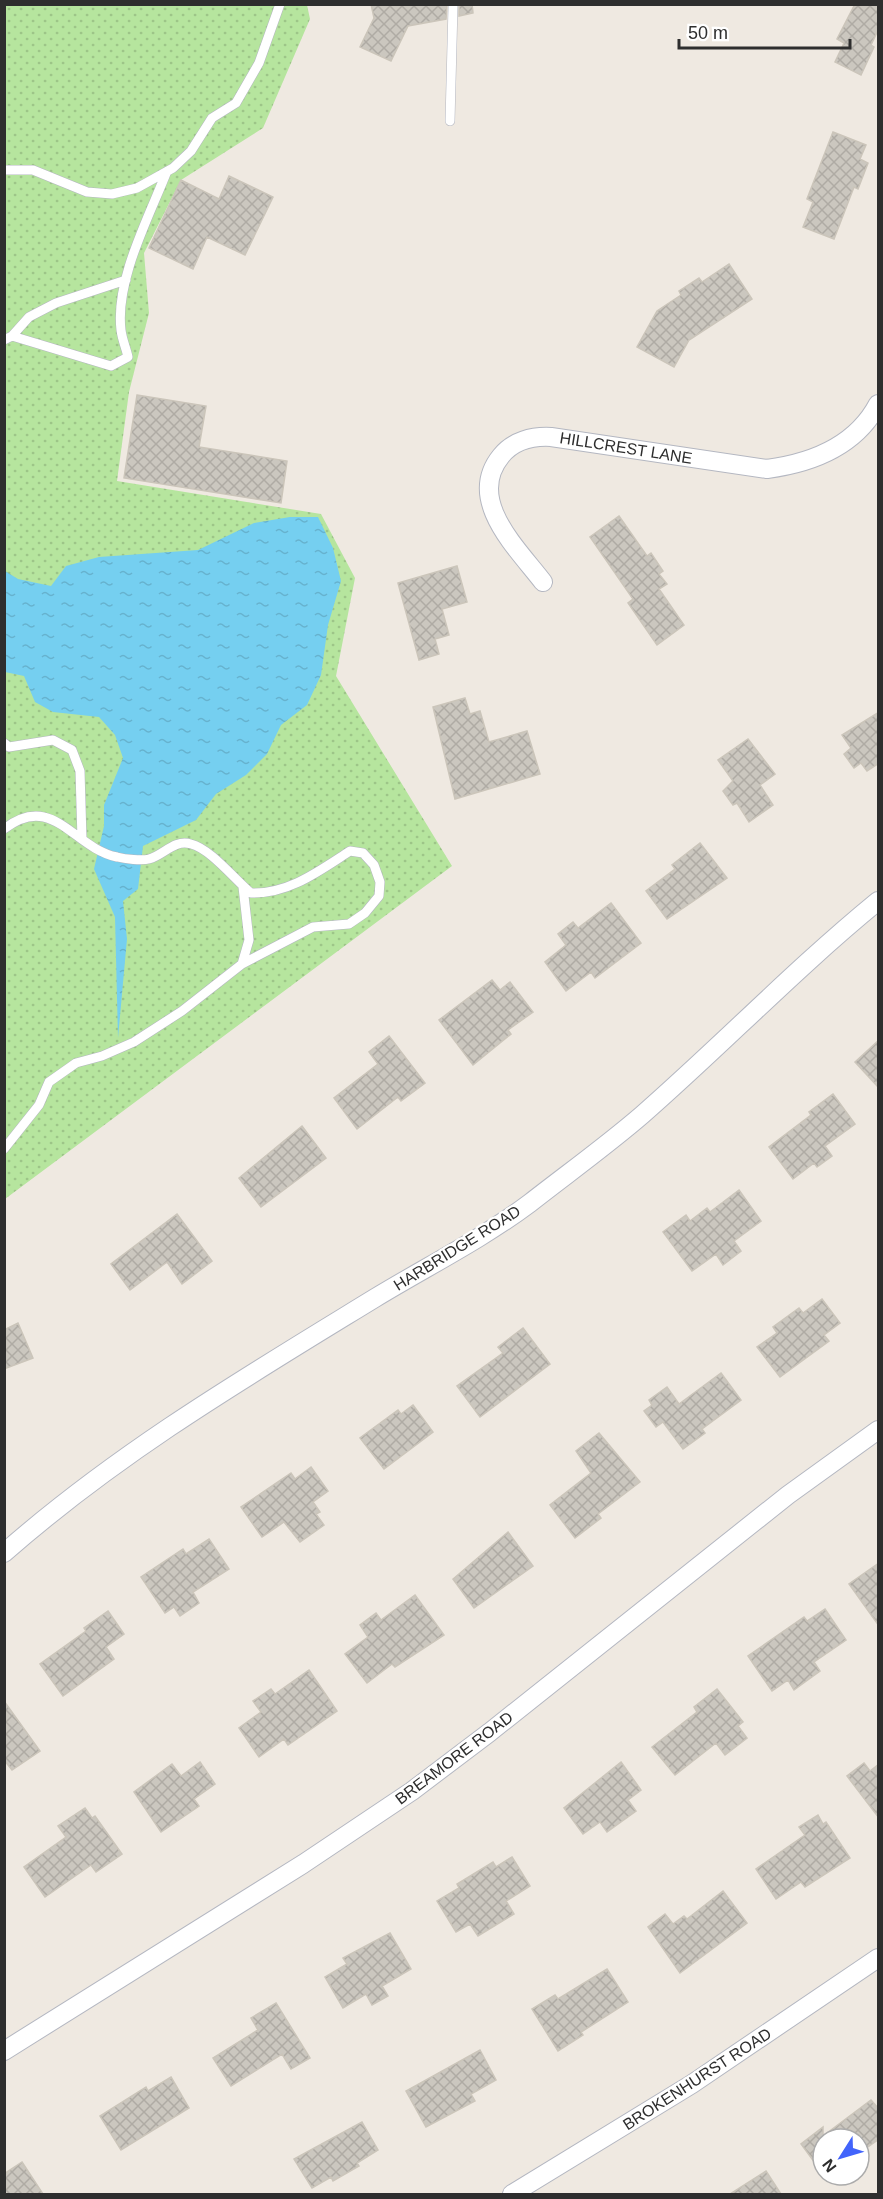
<svg xmlns="http://www.w3.org/2000/svg" width="883" height="2199" viewBox="0 0 883 2199" font-family="Arial,sans-serif">
<defs>
<pattern id="grass-dots" width="8" height="8" patternUnits="userSpaceOnUse" patternTransform="scale(1.5)"><rect width="8" height="8" fill="#b6e59e"/><path d="M2 2h.1M6 6h.1" fill="none" stroke="#9dc588" stroke-width="1.8" stroke-linecap="round"/></pattern>
<pattern id="water-ripples" width="26" height="14" patternUnits="userSpaceOnUse" patternTransform="scale(1.5)"><rect width="26" height="14" fill="#75cff0"/><path d="M2 4q2-2 4 0t4 0M15 11q2-2 4 0t4 0" fill="none" stroke="#66b2ce"/></pattern>
<pattern id="building-cross-hatch" width="8" height="8" patternUnits="userSpaceOnUse" patternTransform="scale(1.5)"><rect width="8" height="8" fill="#cbc7bf"/><path d="M0 0l8 8M0 8l8-8" fill="none" stroke="#afaba4"/></pattern>
</defs>
<rect width="100%" height="100%" fill="#efe9e1"/>
<!-- grass -->
<path fill="url(#grass-dots)" d="M 5,5 L 307,5 L 310,19 L 263,128 L 181,180 L 144,253 L 149,313 L 129,392 L 117,481 L 321,514 L 355,578 L 336,676 L 452,866 L 5,1199 Z"/>
<!-- water -->
<path fill="url(#water-ripples)" d="M 290,517 L 318,517 L 333,548 L 341,581 L 328,625 L 321,675 L 307,705 L 281,725 L 267,754 L 246,775 L 216,794 L 196,820 L 143,846 L 138,889 L 123,901 L 127,939 L 118,1038 L 115,917 L 94,869 L 104,826 L 104,805 L 123,758 L 115,735 L 99,717 L 53,712 L 35,702 L 24,676 L 5,672 L 5,571 L 18,579 L 51,586 L 66,566 L 99,557 L 198,550 L 254,523 Z"/>
<!-- building -->
<path fill="url(#building-cross-hatch)" stroke="#cbc5ba" stroke-width="1.5" d="M 371,4 L 447,4 L 446,19 L 408,26 L 391,61 L 360,47 L 374,18 Z
M 459,4 L 472,4 L 473,13 L 459,16 Z
M 855,4 L 879,4 L 879,28 L 871,45 L 874,47 L 861,75 L 835,62 L 844,43 L 837,39 Z
M 833,132 L 866,145 L 860,159 L 868,163 L 858,189 L 854,187 L 834,239 L 803,227 L 813,202 L 807,199 Z
M 229,176 L 273,197 L 245,255 L 207,237 L 193,269 L 149,248 L 181,180 L 219,199 Z
M 729,264 L 752,299 L 689,340 L 674,367 L 637,347 L 657,311 L 681,295 L 679,291 L 699,278 L 702,282 Z
M 137,395 L 206,406 L 199,447 L 287,461 L 281,503 L 124,478 Z
M 619,516 L 647,556 L 651,553 L 663,571 L 659,574 L 667,584 L 659,589 L 684,625 L 657,645 L 628,603 L 633,599 L 590,537 Z
M 457,566 L 467,602 L 442,609 L 449,635 L 435,639 L 439,654 L 419,660 L 398,583 Z
M 465,698 L 470,714 L 480,711 L 489,742 L 527,731 L 540,774 L 455,799 L 433,707 Z
M 879,712 L 879,763 L 867,771 L 861,763 L 854,768 L 844,754 L 851,748 L 842,735 Z
M 748,739 L 775,774 L 760,785 L 773,805 L 749,822 L 737,803 L 733,805 L 723,791 L 733,781 L 718,760 Z
M 700,843 L 727,878 L 667,919 L 646,891 L 675,869 L 672,865 Z
M 611,903 L 641,943 L 595,978 L 591,972 L 566,991 L 545,962 L 566,945 L 558,934 L 573,922 L 578,928 Z
M 492,980 L 500,990 L 510,982 L 533,1012 L 508,1030 L 511,1034 L 473,1065 L 439,1020 Z
M 389,1036 L 425,1083 L 401,1101 L 398,1097 L 357,1129 L 334,1098 L 378,1064 L 369,1052 Z
M 879,1040 L 879,1088 L 855,1062 Z
M 833,1094 L 855,1124 L 825,1146 L 832,1156 L 817,1167 L 814,1163 L 793,1179 L 769,1147 L 811,1115 L 809,1112 Z
M 302,1126 L 326,1158 L 261,1207 L 239,1178 Z
M 739,1190 L 761,1221 L 734,1241 L 741,1251 L 723,1265 L 716,1254 L 692,1271 L 663,1232 L 686,1215 L 690,1221 L 707,1208 L 710,1212 Z
M 177,1214 L 212,1261 L 182,1284 L 167,1262 L 130,1290 L 111,1264 Z
M 822,1299 L 840,1323 L 824,1335 L 829,1341 L 780,1377 L 757,1347 L 777,1333 L 773,1327 L 799,1308 L 803,1313 Z
M 18,1323 L 33,1358 L 4,1369 L 4,1330 Z
M 523,1328 L 550,1364 L 480,1417 L 457,1386 L 503,1353 L 498,1347 Z
M 721,1373 L 741,1400 L 702,1429 L 705,1433 L 683,1449 L 663,1422 L 656,1427 L 644,1411 L 652,1405 L 649,1400 L 667,1387 L 679,1404 Z
M 413,1405 L 433,1432 L 384,1469 L 360,1438 L 398,1410 L 401,1414 Z
M 599,1433 L 640,1482 L 598,1514 L 601,1518 L 575,1538 L 550,1505 L 591,1473 L 576,1451 Z
M 311,1467 L 328,1491 L 313,1502 L 320,1512 L 316,1514 L 324,1525 L 300,1542 L 284,1522 L 262,1537 L 241,1507 L 291,1473 L 295,1479 Z
M 508,1532 L 533,1566 L 474,1608 L 453,1579 Z
M 209,1539 L 229,1569 L 193,1592 L 199,1603 L 180,1616 L 174,1607 L 165,1613 L 141,1577 L 183,1549 L 186,1554 Z
M 879,1563 L 879,1626 L 849,1584 Z
M 415,1595 L 444,1635 L 395,1667 L 392,1664 L 367,1683 L 345,1654 L 368,1637 L 360,1625 L 376,1613 L 381,1620 Z
M 825,1609 L 846,1640 L 814,1662 L 820,1671 L 794,1690 L 788,1680 L 772,1691 L 748,1656 L 804,1617 L 807,1621 Z
M 108,1611 L 124,1634 L 106,1647 L 114,1659 L 63,1696 L 40,1664 L 86,1631 L 84,1628 Z
M 309,1670 L 337,1711 L 288,1745 L 284,1739 L 259,1757 L 239,1728 L 261,1712 L 253,1701 L 271,1689 L 275,1694 Z
M 717,1689 L 743,1722 L 738,1726 L 747,1738 L 725,1755 L 716,1743 L 675,1775 L 652,1747 L 697,1712 L 694,1707 Z
M 4,1701 L 40,1751 L 12,1770 L 4,1760 Z
M 200,1762 L 215,1784 L 194,1799 L 199,1806 L 161,1832 L 134,1792 L 172,1764 L 181,1776 Z
M 621,1762 L 641,1790 L 628,1800 L 636,1811 L 607,1832 L 600,1822 L 583,1834 L 564,1808 Z
M 864,1763 L 870,1771 L 879,1764 L 879,1818 L 847,1776 Z
M 85,1808 L 92,1818 L 95,1816 L 122,1854 L 96,1872 L 91,1865 L 45,1897 L 24,1867 L 66,1837 L 58,1826 Z
M 818,1815 L 823,1824 L 826,1822 L 850,1858 L 805,1887 L 801,1882 L 776,1899 L 756,1869 L 805,1835 L 799,1827 Z
M 512,1857 L 530,1886 L 506,1901 L 514,1914 L 478,1936 L 470,1924 L 456,1932 L 437,1901 L 459,1888 L 457,1884 L 493,1862 L 496,1867 Z
M 723,1891 L 747,1923 L 680,1973 L 648,1927 L 665,1914 L 673,1924 L 684,1916 L 687,1919 Z
M 390,1933 L 411,1969 L 382,1986 L 388,1996 L 372,2005 L 366,1994 L 343,2008 L 325,1977 L 347,1964 L 343,1958 Z
M 607,1969 L 628,2002 L 581,2032 L 583,2035 L 558,2051 L 532,2009 L 555,1995 L 558,1999 Z
M 276,2003 L 310,2058 L 291,2069 L 282,2054 L 231,2086 L 213,2058 L 258,2030 L 251,2018 Z
M 480,2050 L 496,2080 L 471,2094 L 475,2101 L 426,2127 L 406,2091 Z
M 171,2077 L 189,2108 L 121,2150 L 100,2116 L 146,2087 L 148,2091 Z
M 871,2100 L 879,2109 L 879,2139 L 859,2153 L 859,2139 L 823,2139 L 823,2174 L 801,2144 L 823,2127 L 823,2136 Z
M 362,2122 L 378,2150 L 357,2163 L 359,2166 L 333,2181 L 331,2177 L 312,2188 L 294,2159 Z
M 22,2162 L 43,2194 L 4,2194 L 4,2174 Z
M 766,2171 L 781,2194 L 730,2194 Z"/>
<g fill="none" stroke-linecap="round" stroke-linejoin="round">
<!-- service casing -->
<g stroke="#b4b7c1" stroke-width="10">
<path id="service" d="M 450,121 L 453,6
M 4,170 L 33,170 L 87,192 L 112,194 L 137,188 L 173,168 L 191,151 L 212,118 L 236,103 L 259,63 L 280,4
M 12,336 L 29,317 L 56,303 L 126,280
M 4,340 L 12,336 L 111,366 L 128,357 C 126,348 122,339 121,330 C 115,280 149,217 167,171
M 4,743 L 9,747 L 53,740 L 72,750 L 80,771 L 82,839
M 4,829 C 53,791 73,848 117,857 C 125,859 142,861 149,859 C 164,855 174,839 191,844 C 211,849 235,880 251,893 C 289,894 319,871 350,851 L 363,853 L 374,865 L 380,882 L 379,896 L 365,913 L 349,924 L 313,927 L 242,964 L 182,1011 L 134,1042 L 102,1056 L 76,1063 L 49,1082 L 39,1105 L 4,1149
M 242,964 L 249,940 L 243,887"/>
</g>
<!-- minor casing -->
<g stroke="#b4b7c1" stroke-width="20">
<path id="minor" d="M 543,582 C 518,549 465,500 501,456 C 513,441 532,436 551,437 L 767,469 C 812,463 856,446 878,404
M 4,1553 C 119,1452 246,1377 375,1298 C 426,1267 482,1239 530,1203 C 567,1174 606,1146 642,1115 C 722,1045 796,968 878,901
M 4,2051 L 303,1864 L 412,1791 L 490,1732 L 788,1495 L 878,1430
M 512,2194 L 692,2084 L 878,1958"/>
</g>
<!-- service -->
<use href="#service" stroke="#fff" stroke-width="9"/>
<!-- minor -->
<use href="#minor" stroke="#fff" stroke-width="18"/>
</g>
<g text-anchor="middle" dominant-baseline="central" stroke-width="4.5" stroke-linejoin="round" paint-order="stroke">
<!-- street labels -->
<g font-size="16" fill="#2e2e2e" stroke="#fff">
<text transform="translate(626 448) rotate(9)">HILLCREST LANE</text>
<text transform="translate(457 1248) rotate(-32)">HARBRIDGE ROAD</text>
<text transform="translate(454 1758) rotate(-37)">BREAMORE ROAD</text>
<text transform="translate(697 2079) rotate(-33)">BROKENHURST ROAD</text>
</g>
</g>
<!-- border -->
<rect width="883" height="2199" fill="none" stroke="#2e2e2e" stroke-width="12"/>
<!-- north arrow -->
<g transform="translate(841 2157) rotate(233)"><circle r="28" fill="#ffffff" stroke="#ababab" stroke-width="1.5"/>
<path d="M0-4.5L10 22L0 15L-10 22Z" fill="#4264fb"/>
<text y="-9" font-size="16" font-weight="bold" text-anchor="middle" fill="#2e2e2e">N</text>
</g>
<!-- scale -->
<path d="M679 39v9h171v-9" fill="none" stroke="#2e2e2e" stroke-width="3"/>
<text x="688" y="39" font-size="18" fill="#2e2e2e" stroke="#ffffff" stroke-width="4.5" paint-order="stroke">50 m</text>
</svg>
